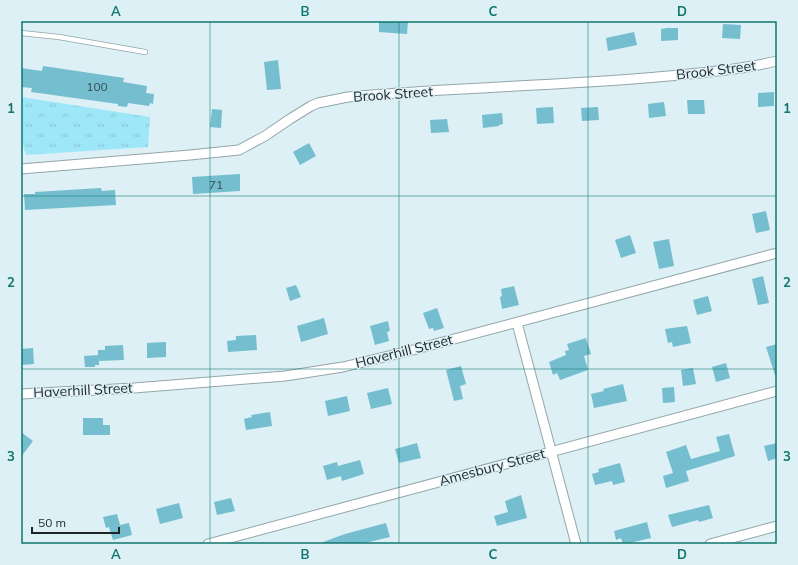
<svg xmlns="http://www.w3.org/2000/svg" width="798" height="565" viewBox="0 0 798 565" font-family="Mulish,sans-serif">
<defs>
<pattern id="grass-tufts" width="24" height="20" patternUnits="userSpaceOnUse"><rect width="24" height="20" fill="#9ee7f8"/><path d="M3 7l-1-3M5 7V3M7 7l1-3M15 17l-1-3M17 17v-4M19 17l1-3" fill="none" stroke="#88c6d5"/></pattern>
</defs>
<rect width="100%" height="100%" fill="#dcf0f5"/>
<!-- grass -->
<path fill="url(#grass-tufts)" d="M 21,97 L 150,117 L 148,147 L 26,155 L 21,139 Z"/>
<!-- building -->
<path fill="#74becf" d="M 379,21 L 408,21 L 407,34 L 379,32 Z
M 723,24 L 741,25 L 740,39 L 722,38 Z
M 667,28 L 678,28 L 678,40 L 661,41 L 661,29 Z
M 634,32 L 637,45 L 608,51 L 606,38 Z
M 278,60 L 281,89 L 267,90 L 264,62 Z
M 43,66 L 124,78 L 123,82 L 147,86 L 146,93 L 154,94 L 153,104 L 150,103 L 149,106 L 128,103 L 127,107 L 118,106 L 118,104 L 31,92 L 32,88 L 21,87 L 21,68 L 42,71 Z
M 774,92 L 774,106 L 758,107 L 758,93 Z
M 687,100 L 704,100 L 705,114 L 688,114 Z
M 664,102 L 666,116 L 649,118 L 648,104 Z
M 553,107 L 554,123 L 537,124 L 536,108 Z
M 598,107 L 599,120 L 582,121 L 581,108 Z
M 212,109 L 222,110 L 221,128 L 210,127 Z
M 502,113 L 503,124 L 499,125 L 499,126 L 483,128 L 482,115 Z
M 447,119 L 449,132 L 431,133 L 430,120 Z
M 309,143 L 316,156 L 300,165 L 293,152 Z
M 240,174 L 240,191 L 193,194 L 192,177 Z
M 101,188 L 102,191 L 115,190 L 116,205 L 25,210 L 24,194 L 35,194 L 35,192 Z
M 766,211 L 770,230 L 756,233 L 752,214 Z
M 630,235 L 636,253 L 621,258 L 615,240 Z
M 669,239 L 674,266 L 659,269 L 653,242 Z
M 763,276 L 769,303 L 758,305 L 752,279 Z
M 296,285 L 301,297 L 290,301 L 286,288 Z
M 514,286 L 519,305 L 502,309 L 500,297 L 502,296 L 501,289 Z
M 708,296 L 712,311 L 697,315 L 693,300 Z
M 437,308 L 444,328 L 434,331 L 433,328 L 429,329 L 423,313 Z
M 324,318 L 328,334 L 301,342 L 297,326 Z
M 388,321 L 390,331 L 387,332 L 389,341 L 375,345 L 370,326 Z
M 687,326 L 691,343 L 673,347 L 672,342 L 668,343 L 665,329 Z
M 256,335 L 257,350 L 228,352 L 227,341 L 236,340 L 236,336 Z
M 586,338 L 591,354 L 584,356 L 588,370 L 560,380 L 557,373 L 553,375 L 549,362 L 566,355 L 565,351 L 569,350 L 567,344 Z
M 166,342 L 166,357 L 147,358 L 147,343 Z
M 777,344 L 777,375 L 775,375 L 766,347 Z
M 123,345 L 124,360 L 99,361 L 99,365 L 95,365 L 95,367 L 85,367 L 84,356 L 98,355 L 98,350 L 105,350 L 105,346 Z
M 33,348 L 34,364 L 21,365 L 21,349 Z
M 726,363 L 730,378 L 716,382 L 712,367 Z
M 461,366 L 466,384 L 460,386 L 463,399 L 454,401 L 446,370 Z
M 693,368 L 696,384 L 683,386 L 681,370 Z
M 623,384 L 627,401 L 594,408 L 591,394 L 604,391 L 603,389 Z
M 674,387 L 675,402 L 663,403 L 662,388 Z
M 388,388 L 392,404 L 371,409 L 367,393 Z
M 347,396 L 350,411 L 328,416 L 325,401 Z
M 270,412 L 272,426 L 246,430 L 244,419 L 252,417 L 251,415 Z
M 83,418 L 103,418 L 103,425 L 110,425 L 110,435 L 83,435 Z
M 21,432 L 33,441 L 21,457 Z
M 729,434 L 735,456 L 686,471 L 689,481 L 666,488 L 663,476 L 673,473 L 666,452 L 686,445 L 691,459 L 720,451 L 716,437 Z
M 417,443 L 421,458 L 399,463 L 395,449 Z
M 777,443 L 777,458 L 768,461 L 764,446 Z
M 360,460 L 364,474 L 342,481 L 341,476 L 327,480 L 323,466 L 337,462 L 338,466 Z
M 620,463 L 625,482 L 613,485 L 612,481 L 595,485 L 592,474 L 599,472 L 598,469 Z
M 521,495 L 527,518 L 497,526 L 494,516 L 508,512 L 505,501 Z
M 231,498 L 235,511 L 217,515 L 214,502 Z
M 179,503 L 183,518 L 160,524 L 156,509 Z
M 709,505 L 713,518 L 699,522 L 698,520 L 672,527 L 668,515 Z
M 117,514 L 120,525 L 129,523 L 132,535 L 113,540 L 109,527 L 106,528 L 103,517 Z
M 647,522 L 651,538 L 625,544 L 623,544 L 621,538 L 616,540 L 614,531 Z
M 386,523 L 390,537 L 361,544 L 324,544 L 323,542 L 345,534 Z"/>
<g fill="none" stroke-linecap="round" stroke-linejoin="round">
<!-- lane casing -->
<g stroke="#93a6ab" stroke-width="6">
<path id="lane" d="M 21,33 L 59,37 L 145,52"/>
</g>
<!-- street casing -->
<g stroke="#93a6ab" stroke-width="11">
<path id="street" d="M 21,169 L 190,155 L 239,150 L 265,136 L 290,119 L 311,106 L 318,103 L 348,97 C 447,88 546,86 645,78 C 689,74 734,71 777,61
M 517,323 L 576,544
M 21,394 L 134,388 L 285,376 L 343,367 L 409,351 L 777,253
M 208,544 L 777,391
M 710,544 L 777,526"/>
</g>
<!-- lane -->
<use href="#lane" stroke="#fff" stroke-width="4.5"/>
<!-- street -->
<use href="#street" stroke="#fff" stroke-width="9"/>
</g>
<!-- grid -->
<path fill="none" stroke="#0f766e" stroke-width="1" stroke-opacity="0.55" d="M 210,21 L 210,544M 399,21 L 399,544M 588,21 L 588,544M 21,196 L 777,196M 21,369 L 777,369"/>
<g text-anchor="middle" dominant-baseline="central" stroke-width="3" stroke-linejoin="round" paint-order="stroke">
<!-- number labels -->
<g font-size="12" fill="#344b51">
<text x="97" y="86">100</text>
<text x="216" y="184">71</text>
</g>
<!-- street labels -->
<g font-size="14" fill="#1e2527" stroke="#dcf0f5">
<text transform="translate(716 70) rotate(-7)">Brook Street</text>
<text transform="translate(393 94) rotate(-4)">Brook Street</text>
<text transform="translate(404 351) rotate(-14)">Haverhill Street</text>
<text transform="translate(83 390) rotate(-3)">Haverhill Street</text>
<text transform="translate(492 467) rotate(-15)">Amesbury Street</text>
</g>
</g>
<!-- border -->
<rect width="798" height="565" fill="none" stroke="#dcf0f5" stroke-width="44"/>
<!-- scale -->
<path d="M32 527v6h87v-6" fill="none" stroke="#1e2527" stroke-width="2"/>
<text x="38" y="527" font-size="12" fill="#1e2527" stroke="#dcf0f5" stroke-width="3" paint-order="stroke">50 m</text>
<rect x="22" y="22" width="754" height="521" fill="none" stroke="#0f766e" stroke-width="1.5"/>
<g font-size="13" text-anchor="middle" font-weight="bold" fill="#0f766e">
<text x="116" y="16">A</text>
<text x="305" y="16">B</text>
<text x="493" y="16">C</text>
<text x="682" y="16">D</text>
<text x="11" y="113">1</text>
<text x="787" y="113">1</text>
<text x="11" y="287">2</text>
<text x="787" y="287">2</text>
<text x="11" y="461">3</text>
<text x="787" y="461">3</text>
<text x="116" y="559">A</text>
<text x="305" y="559">B</text>
<text x="493" y="559">C</text>
<text x="682" y="559">D</text>
</g>
</svg>
